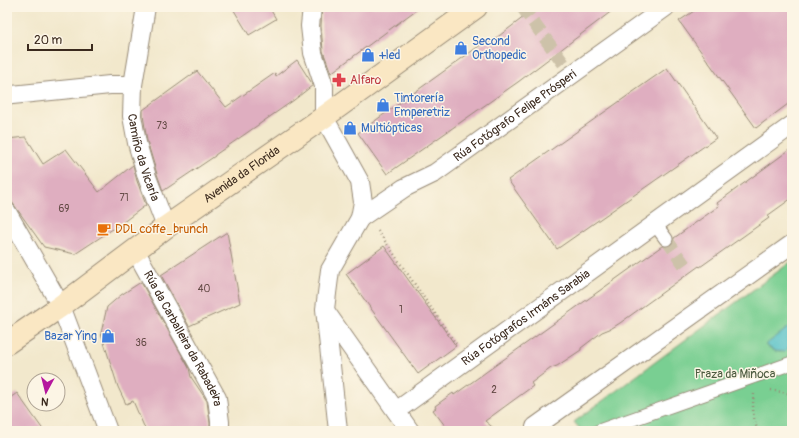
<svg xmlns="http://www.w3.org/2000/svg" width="799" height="438" viewBox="0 0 799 438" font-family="Pangolin,sans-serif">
<rect width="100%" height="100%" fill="#fcf5e5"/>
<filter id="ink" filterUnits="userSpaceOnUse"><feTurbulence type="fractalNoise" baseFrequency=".025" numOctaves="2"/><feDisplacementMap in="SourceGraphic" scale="8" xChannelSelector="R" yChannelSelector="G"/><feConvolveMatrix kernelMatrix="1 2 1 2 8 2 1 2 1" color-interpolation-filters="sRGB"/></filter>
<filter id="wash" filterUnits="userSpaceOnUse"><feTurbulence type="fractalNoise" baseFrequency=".012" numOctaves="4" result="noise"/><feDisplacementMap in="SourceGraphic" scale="16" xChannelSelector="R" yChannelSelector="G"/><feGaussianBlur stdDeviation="0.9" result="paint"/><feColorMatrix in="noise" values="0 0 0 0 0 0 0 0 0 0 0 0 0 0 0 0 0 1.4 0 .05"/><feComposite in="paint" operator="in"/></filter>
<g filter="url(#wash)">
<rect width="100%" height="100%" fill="#f2e8cc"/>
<!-- green -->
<path fill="#79cf92" stroke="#5a7c58" d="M 792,261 L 792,431 L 582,431 L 574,422 Z"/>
<!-- water -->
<path fill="#53c1c8" stroke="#477673" d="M 792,325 L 792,344 L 784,352 L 775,351 L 765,345 Z"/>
<g id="blocks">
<!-- building -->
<path fill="#dfaec0" d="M 232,7 L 269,7 L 276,19 L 249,35 Z
M 322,7 L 420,7 L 331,73 L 323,51 L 321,26 Z
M 537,7 L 617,7 L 563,48 L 518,82 L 387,174 L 358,133 L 486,41 L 491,42 Z
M 700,7 L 792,7 L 792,101 L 756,128 L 679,21 Z
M 297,60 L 313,85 L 294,100 L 215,155 L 215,156 L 163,191 L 157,174 L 147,141 L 143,115 L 143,110 L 197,71 L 226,107 L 275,73 L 276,76 Z
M 667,68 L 716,138 L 557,249 L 508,180 Z
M 26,137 L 43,164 L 66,149 L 99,192 L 133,165 L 137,181 L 146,205 L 122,223 L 75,254 L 44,247 L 7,195 L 7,139 Z
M 792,148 L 792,198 L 767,216 L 769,218 L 700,267 L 699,266 L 620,323 L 612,328 L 602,332 L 581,348 L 581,350 L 557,366 L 551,368 L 531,383 L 533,386 L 485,421 L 497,431 L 449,431 L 433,410 L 436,408 L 435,406 L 453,393 L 454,395 L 662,246 L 666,247 L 670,246 L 673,243 L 674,238 L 719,206 L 717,203 Z
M 227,232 L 240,303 L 189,326 L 161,275 Z
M 384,246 L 456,346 L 418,374 L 346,274 Z
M 141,282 L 189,368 L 191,377 L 207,401 L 210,423 L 210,431 L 146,431 L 133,401 L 126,404 L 118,387 L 101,333 L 107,307 L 121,295 Z
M 17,393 L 44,431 L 7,431 L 7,400 Z"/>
</g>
</g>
<g filter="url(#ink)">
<use href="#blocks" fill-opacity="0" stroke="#968975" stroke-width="1"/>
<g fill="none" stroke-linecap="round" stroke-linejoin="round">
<!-- pedestrian-tunnel -->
<path stroke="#cdc2a9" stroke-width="13" stroke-dasharray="13 6" stroke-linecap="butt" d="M 522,7 L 572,75
M 666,239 L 688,270"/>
<!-- pedestrian casing -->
<g stroke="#968975" stroke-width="15">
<path id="pedestrian" d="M 655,224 L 666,239
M 599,431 L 792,363"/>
</g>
<!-- minor casing -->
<g stroke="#968975" stroke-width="20">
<g id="minor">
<path id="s1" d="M 146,7 L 133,85 L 132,116 L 137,143 L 147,177 L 166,227"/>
<path d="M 312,7 L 310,26 L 313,53 L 324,86 L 324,117 L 360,182 L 363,202 L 360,218 L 330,270 L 325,309 L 338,431"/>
<path d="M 12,95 L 110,85 L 133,85"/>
<path d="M 7,212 L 61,306 L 108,431"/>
<path id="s2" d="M 360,218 L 404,188 L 435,173 L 666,7"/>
<path id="s3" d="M 135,250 L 217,398 L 220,422 L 220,431"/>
<path d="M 326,312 L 410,431"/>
<path id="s4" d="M 396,411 L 792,125"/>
<path d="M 538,431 L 535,427 L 792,244"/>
</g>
</g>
<!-- secondary casing -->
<g stroke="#968975" stroke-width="24">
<g id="secondary">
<path id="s5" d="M 7,343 L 61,306 L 166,227 L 275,151 L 324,117 L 476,7"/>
</g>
</g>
<!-- path -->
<path stroke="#968975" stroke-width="2.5" stroke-dasharray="1 3" stroke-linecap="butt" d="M 378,231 L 456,344
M 771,390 L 787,393 L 792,393
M 754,394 C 752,407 753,419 758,431"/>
<!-- pedestrian -->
<use href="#pedestrian" stroke="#fff" stroke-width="13"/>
<!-- minor -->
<use href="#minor" stroke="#fff" stroke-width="18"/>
<!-- secondary -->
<use href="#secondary" stroke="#fae7c3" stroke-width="22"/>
</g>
</g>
<!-- icons -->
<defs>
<g id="shop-bare" transform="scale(1.08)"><path d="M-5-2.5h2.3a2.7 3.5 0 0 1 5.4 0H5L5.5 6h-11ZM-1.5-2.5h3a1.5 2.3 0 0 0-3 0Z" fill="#3f7fe0" stroke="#fcf5e5" stroke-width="2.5" paint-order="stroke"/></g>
<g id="pharmacy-bare" transform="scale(1.08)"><path d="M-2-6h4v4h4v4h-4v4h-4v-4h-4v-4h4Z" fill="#e0444e" stroke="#fcf5e5" stroke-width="2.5" paint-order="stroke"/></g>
<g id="cafe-bare" transform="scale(1.08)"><path d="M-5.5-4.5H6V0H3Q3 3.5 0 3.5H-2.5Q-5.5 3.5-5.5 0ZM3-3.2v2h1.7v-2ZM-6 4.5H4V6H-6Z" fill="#e8710a" stroke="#fcf5e5" stroke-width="2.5" paint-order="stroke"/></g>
</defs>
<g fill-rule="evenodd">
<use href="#shop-bare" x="461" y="48"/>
<use href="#shop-bare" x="368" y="55"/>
<use href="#pharmacy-bare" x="339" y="80"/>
<use href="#shop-bare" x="383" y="105"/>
<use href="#shop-bare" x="350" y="128"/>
<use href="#cafe-bare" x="104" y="229"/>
<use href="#shop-bare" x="108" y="336"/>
</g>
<g text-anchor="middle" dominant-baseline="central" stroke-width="3" stroke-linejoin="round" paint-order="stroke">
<!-- number labels -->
<g font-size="10" fill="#644b46">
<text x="162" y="126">73</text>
<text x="124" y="198">71</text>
<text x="64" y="209">69</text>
<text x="204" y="289">40</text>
<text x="401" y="310">1</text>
<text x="141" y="343">36</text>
<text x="494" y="390">2</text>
</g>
<!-- shop labels -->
<g font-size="12" fill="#366cbe" stroke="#fcf5e5" text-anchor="start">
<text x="472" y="41">Second<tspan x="472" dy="14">Orthopedic</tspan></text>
<text x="379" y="55">+led</text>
<text x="394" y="98">Tintorería<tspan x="394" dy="14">Emperetriz</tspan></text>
<text x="361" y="128">Multiópticas</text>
<text x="97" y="336" text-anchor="end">Bazar Ying</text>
</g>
<!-- health labels -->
<g font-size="12" fill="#be3a42" stroke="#fcf5e5" text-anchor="start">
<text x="350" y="80">Alfaro</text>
</g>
<!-- street labels -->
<g font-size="12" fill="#3b2a1e" stroke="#fcf5e5">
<text stroke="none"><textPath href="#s2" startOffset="186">Rúa Fotógrafo Felipe Prósperi</textPath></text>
<text stroke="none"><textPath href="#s1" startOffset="153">Camiño da Vicaría</textPath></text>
<text stroke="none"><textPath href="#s5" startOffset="289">Avenida da Florida</textPath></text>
<text stroke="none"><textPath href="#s4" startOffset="160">Rúa Fotógrafos Irmáns Sarabia</textPath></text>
<text stroke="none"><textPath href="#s3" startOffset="101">Rúa da Carballeira da Rabadeira</textPath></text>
</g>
<!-- food labels -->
<g font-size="12" fill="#c56008" stroke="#fcf5e5" text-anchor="start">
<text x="115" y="229">DDL coffe_brunch</text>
</g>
<!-- park labels -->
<g font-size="12" fill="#4e5c41" stroke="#fcf5e5">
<text x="735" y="374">Praza da Miñoca</text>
</g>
</g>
<!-- margin -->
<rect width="799" height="438" fill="none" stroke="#fcf5e5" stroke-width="24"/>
<!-- north arrow -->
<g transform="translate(46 392) rotate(187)"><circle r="19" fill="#fcf5e5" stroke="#afa495"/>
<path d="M0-3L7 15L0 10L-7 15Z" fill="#b5179e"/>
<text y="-6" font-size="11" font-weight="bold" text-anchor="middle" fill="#3b2a1e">N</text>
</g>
<!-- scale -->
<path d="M28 44v6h64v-6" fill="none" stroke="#3b2a1e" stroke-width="2"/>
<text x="34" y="44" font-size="12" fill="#3b2a1e" stroke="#fcf5e5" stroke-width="3" paint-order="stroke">20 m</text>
</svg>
